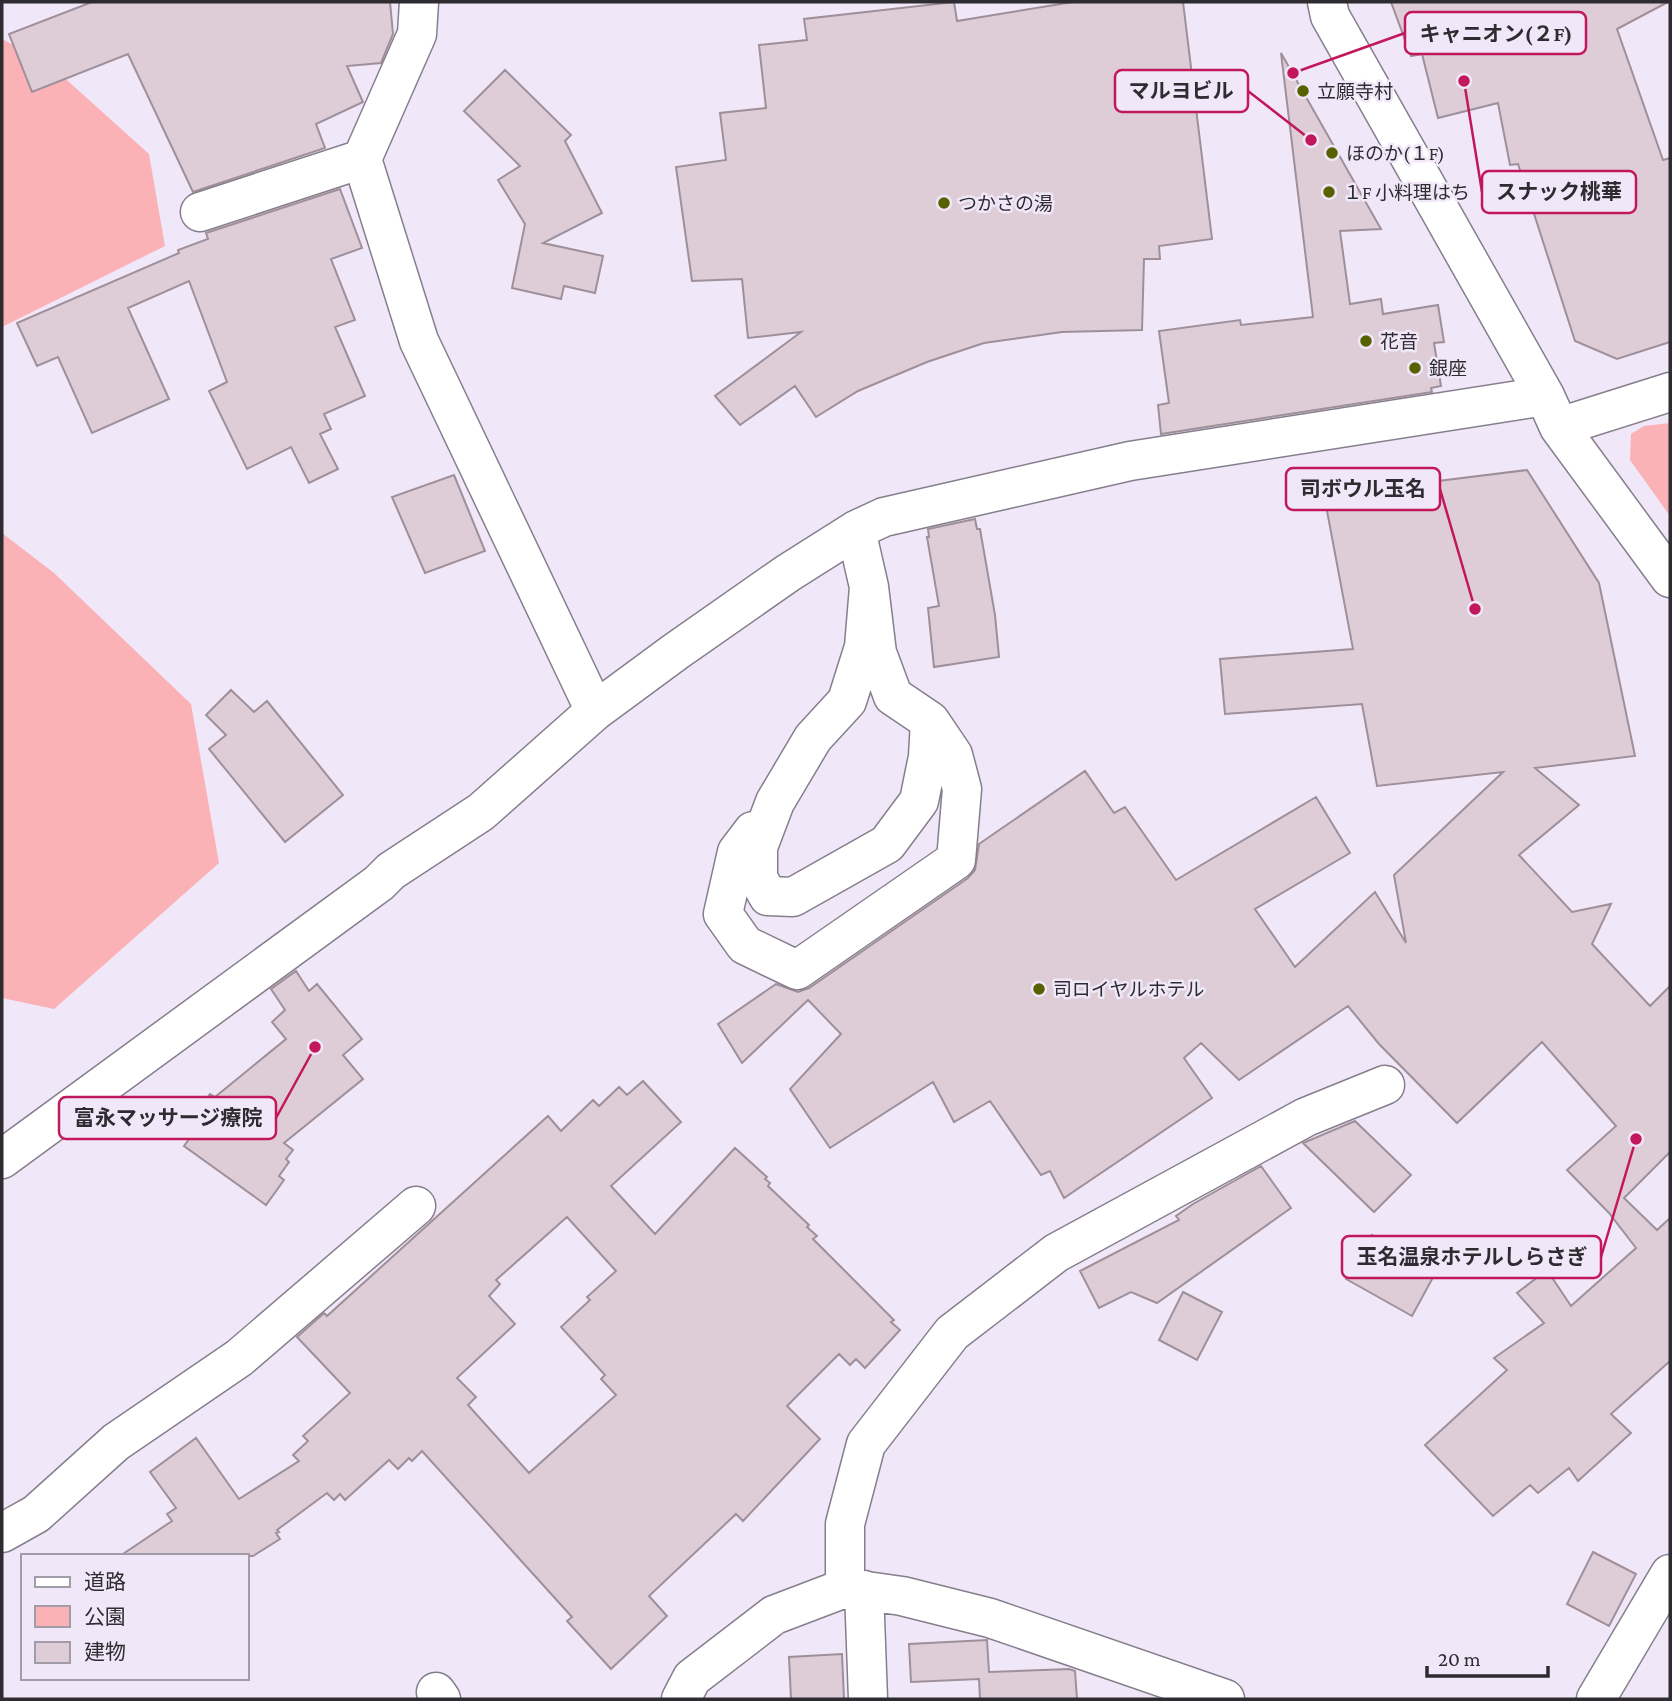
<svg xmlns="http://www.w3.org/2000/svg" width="1672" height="1701" viewBox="0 0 1672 1701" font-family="'Crimson Pro','Noto Sans JP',serif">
<rect width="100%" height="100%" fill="#f0e8f8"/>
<!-- green -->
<path fill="#fab2b6" d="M 2,39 L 48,63 L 149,154 L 165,246 L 2,327 Z
M 1670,423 L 1670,516 L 1630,460 L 1631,434 L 1644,426 Z
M 2,533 L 54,573 L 191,704 L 219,863 L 54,1009 L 2,998 Z"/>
<!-- building -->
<path fill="#decdd7" stroke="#9f8f99" stroke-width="2" fill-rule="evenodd" d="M 92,2 L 390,2 L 393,34 L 381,63 L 347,66 L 363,102 L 316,124 L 325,148 L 193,192 L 128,54 L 32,92 L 9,34 Z
M 954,2 L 957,21 L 1073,2 L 1183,2 L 1212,239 L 1159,246 L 1160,259 L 1144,259 L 1142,330 L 1062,332 L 984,343 L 927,362 L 858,391 L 816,417 L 795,386 L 740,425 L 715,396 L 801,332 L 748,338 L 742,279 L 692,281 L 676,167 L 726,160 L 720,113 L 766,108 L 759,45 L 807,40 L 804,19 Z
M 1391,2 L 1668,2 L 1617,29 L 1663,160 L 1670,158 L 1670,342 L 1617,359 L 1575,341 L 1518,164 L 1510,165 L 1498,103 L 1438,118 L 1422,54 L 1411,56 Z
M 1281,53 L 1381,229 L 1340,231 L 1350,304 L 1381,299 L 1383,314 L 1438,305 L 1444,342 L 1434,343 L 1441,386 L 1431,388 L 1432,392 L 1161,434 L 1158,405 L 1169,403 L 1159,331 L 1240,320 L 1241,325 L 1313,317 Z
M 505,70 L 571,135 L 565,141 L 602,213 L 543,243 L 603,256 L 595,293 L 564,286 L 561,299 L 512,288 L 525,224 L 498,180 L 520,166 L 464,111 Z
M 340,189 L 362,248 L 331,259 L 355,320 L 335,327 L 365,396 L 324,414 L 331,429 L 320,434 L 338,469 L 309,483 L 291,447 L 247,469 L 209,391 L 227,382 L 189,281 L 128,308 L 169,399 L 92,433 L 58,357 L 37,366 L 17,323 L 179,253 L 178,250 L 208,239 L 206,233 Z
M 1527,470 L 1599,583 L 1635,756 L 1535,768 L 1579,805 L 1519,855 L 1572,912 L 1611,904 L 1592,944 L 1650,1006 L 1670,986 L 1670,1152 L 1624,1198 L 1657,1230 L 1670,1218 L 1670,1361 L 1611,1414 L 1631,1433 L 1578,1481 L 1569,1468 L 1538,1493 L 1530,1485 L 1493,1516 L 1425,1445 L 1507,1370 L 1494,1358 L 1544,1323 L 1517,1293 L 1547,1270 L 1571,1306 L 1636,1248 L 1609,1213 L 1567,1170 L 1616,1126 L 1542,1042 L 1457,1123 L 1379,1044 L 1348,1006 L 1239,1080 L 1201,1043 L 1184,1058 L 1212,1098 L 1064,1198 L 1050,1171 L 1041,1175 L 990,1101 L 954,1122 L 933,1082 L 830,1148 L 790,1089 L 841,1034 L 808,1000 L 742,1063 L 718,1024 L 776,984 L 798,992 L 809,988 L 968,878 L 975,870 L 979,844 L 1085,771 L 1114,813 L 1125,807 L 1176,880 L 1316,797 L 1350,853 L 1255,909 L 1295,967 L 1375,892 L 1406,943 L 1394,875 L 1503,772 L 1377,786 L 1362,704 L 1225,714 L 1220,659 L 1353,649 L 1324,495 Z
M 454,475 L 485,551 L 425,573 L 392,497 Z
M 975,519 L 977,529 L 980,529 L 995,615 L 999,657 L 934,667 L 928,608 L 939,606 L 927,537 L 929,537 L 928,529 Z
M 231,690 L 254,712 L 267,701 L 343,795 L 285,842 L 209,749 L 226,735 L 206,715 Z
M 296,971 L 309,991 L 317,984 L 362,1039 L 343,1055 L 363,1079 L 284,1143 L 293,1150 L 286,1159 L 289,1162 L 279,1176 L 284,1180 L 266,1205 L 184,1146 L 189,1139 L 179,1132 L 199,1105 L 201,1106 L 210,1094 L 215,1097 L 286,1039 L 272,1022 L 285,1010 L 271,989 Z
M 643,1081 L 681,1122 L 611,1186 L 655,1234 L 735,1148 L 767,1177 L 765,1179 L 770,1183 L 768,1186 L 809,1225 L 807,1227 L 817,1236 L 813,1239 L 894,1320 L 891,1322 L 900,1330 L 865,1368 L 856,1359 L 850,1365 L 839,1354 L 787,1406 L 820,1439 L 743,1521 L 736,1514 L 649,1596 L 667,1616 L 611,1669 L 567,1621 L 572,1617 L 422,1451 L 412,1461 L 409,1458 L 398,1469 L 389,1460 L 345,1500 L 340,1494 L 334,1500 L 327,1493 L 277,1530 L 279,1532 L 276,1533 L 280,1539 L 253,1556 L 120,1556 L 172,1521 L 167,1514 L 176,1508 L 150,1472 L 196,1438 L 239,1499 L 299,1461 L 293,1455 L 308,1441 L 303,1436 L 350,1393 L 297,1337 L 324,1313 L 327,1316 L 548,1116 L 561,1131 L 593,1100 L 599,1106 L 619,1087 L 627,1095 ZM 567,1217 L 616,1271 L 587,1297 L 590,1300 L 561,1327 L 605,1375 L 601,1379 L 616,1395 L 529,1473 L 468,1405 L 476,1397 L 457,1378 L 515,1324 L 489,1296 L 500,1284 L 496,1280 Z
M 1355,1121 L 1411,1175 L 1374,1212 L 1303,1143 Z
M 1261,1166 L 1291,1208 L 1157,1303 L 1131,1292 L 1099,1308 L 1080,1271 L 1179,1220 L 1176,1216 L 1193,1204 Z
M 1372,1235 L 1437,1270 L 1412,1316 L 1346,1279 Z
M 1183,1292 L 1222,1312 L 1197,1360 L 1159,1340 Z
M 1593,1552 L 1636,1574 L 1609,1626 L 1567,1604 Z
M 987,1640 L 989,1672 L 1069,1669 L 1075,1671 L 1077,1699 L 980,1699 L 979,1679 L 911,1682 L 909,1644 Z
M 842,1654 L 844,1699 L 791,1699 L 789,1657 Z"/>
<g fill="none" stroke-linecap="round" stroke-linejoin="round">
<!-- minor casing -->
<g stroke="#857e8c" stroke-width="41">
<path id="minor" d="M 419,2 L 417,34 L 362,159 L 419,341 L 595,711
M 1327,2 L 1330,16 L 1545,396 L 1559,427 L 1670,578
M 200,212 L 362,159
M 1559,427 L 1670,392
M 856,530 L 869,587 L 877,653 L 893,696 L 930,721 L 928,757 L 919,801 L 887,844 L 793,897 L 768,896 L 758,878 L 758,847 L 775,802 L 813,738 L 847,701 L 864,647 L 869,587
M 753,831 L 737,852 L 723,914 L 745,945 L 797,970 L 956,860 L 962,789 L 953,755 L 930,721
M 2,1159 L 379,883 L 391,871 L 481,812 L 595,711 L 675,652 L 788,573 L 856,530 L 884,517 L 1130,461 L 1545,396
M 2,1533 L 36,1514 L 116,1442 L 239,1358 L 416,1206
M 845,1588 L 845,1524 L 866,1444 L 952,1333 L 1056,1253 L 1306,1117 L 1385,1085
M 864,1590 L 868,1699
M 436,1692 L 441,1699
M 681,1699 L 692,1678 L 774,1615 L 845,1588 L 902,1596 L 990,1618 L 1225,1699
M 1596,1699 L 1670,1574"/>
</g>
<!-- minor -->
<use href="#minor" stroke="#fff" stroke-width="38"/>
</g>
<!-- markers -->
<g fill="#576100" stroke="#f0e8f8" stroke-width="2.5">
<circle cx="1303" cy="91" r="7"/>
<circle cx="1332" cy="153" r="7"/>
<circle cx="1329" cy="192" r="7"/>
<circle cx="944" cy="203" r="7"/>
<circle cx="1366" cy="341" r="7"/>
<circle cx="1415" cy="368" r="7"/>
<circle cx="1039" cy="989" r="7"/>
</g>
<g text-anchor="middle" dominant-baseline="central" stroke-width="5" stroke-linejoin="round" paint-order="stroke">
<!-- poi labels -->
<g font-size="19" fill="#2e2b31" stroke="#f0e8f8" text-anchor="start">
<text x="1317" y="91">立願寺村</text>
<text x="1346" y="153">ほのか(１F)</text>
<text x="1343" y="192">１F 小料理はち</text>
<text x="958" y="203">つかさの湯</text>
<text x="1380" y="341">花音</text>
<text x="1429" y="368">銀座</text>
<text x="1053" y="989">司ロイヤルホテル</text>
</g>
</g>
<!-- callouts -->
<path fill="none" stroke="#c2185b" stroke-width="2.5" d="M1293 73L1405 33M1311 140L1248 91M1464 81L1482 192M1475 609L1440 489M315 1047L276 1118M1636 1139L1601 1257"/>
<g fill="#c2185b" stroke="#f0e8f8" stroke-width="2.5">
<circle cx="1293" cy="73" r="7"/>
<circle cx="1311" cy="140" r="7"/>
<circle cx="1464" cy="81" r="7"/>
<circle cx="1475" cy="609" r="7"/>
<circle cx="315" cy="1047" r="7"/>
<circle cx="1636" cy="1139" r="7"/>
</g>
<g fill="#f0e8f8" stroke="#c2185b" stroke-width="2.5">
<rect x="1405" y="12" width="181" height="42" rx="7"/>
<rect x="1115" y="70" width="133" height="42" rx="7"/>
<rect x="1482" y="171" width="154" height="42" rx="7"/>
<rect x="1286" y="468" width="154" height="42" rx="7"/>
<rect x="59" y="1097" width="217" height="42" rx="7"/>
<rect x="1342" y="1236" width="259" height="42" rx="7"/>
</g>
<g font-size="21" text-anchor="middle" font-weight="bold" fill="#2e2b31">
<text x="1496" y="41">キャニオン(２F)</text>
<text x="1181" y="98">マルヨビル</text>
<text x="1559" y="199">スナック桃華</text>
<text x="1363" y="496">司ボウル玉名</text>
<text x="168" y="1125">富永マッサージ療院</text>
<text x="1472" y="1264">玉名温泉ホテルしらさぎ</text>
</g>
<!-- border -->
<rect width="1672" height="1701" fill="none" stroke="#2e2b31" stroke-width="7"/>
<!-- legend -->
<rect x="21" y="1554" width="228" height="126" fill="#f0e8f8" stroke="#a29ca8" stroke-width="2"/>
<rect x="35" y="1577" width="35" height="10" fill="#ffffff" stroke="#a29ca8" stroke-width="2"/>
<text x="84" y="1589" font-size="21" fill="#2e2b31">道路</text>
<rect x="35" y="1606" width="35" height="21" fill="#fab2b6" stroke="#a29ca8" stroke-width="2"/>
<text x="84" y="1624" font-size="21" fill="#2e2b31">公園</text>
<rect x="35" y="1642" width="35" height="21" fill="#decdd7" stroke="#a29ca8" stroke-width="2"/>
<text x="84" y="1659" font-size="21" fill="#2e2b31">建物</text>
<!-- scale -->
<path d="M1427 1666v10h121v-10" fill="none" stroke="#2e2b31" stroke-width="3.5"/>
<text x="1438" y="1666" font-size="21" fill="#2e2b31" stroke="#f0e8f8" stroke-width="5" paint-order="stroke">20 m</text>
</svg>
